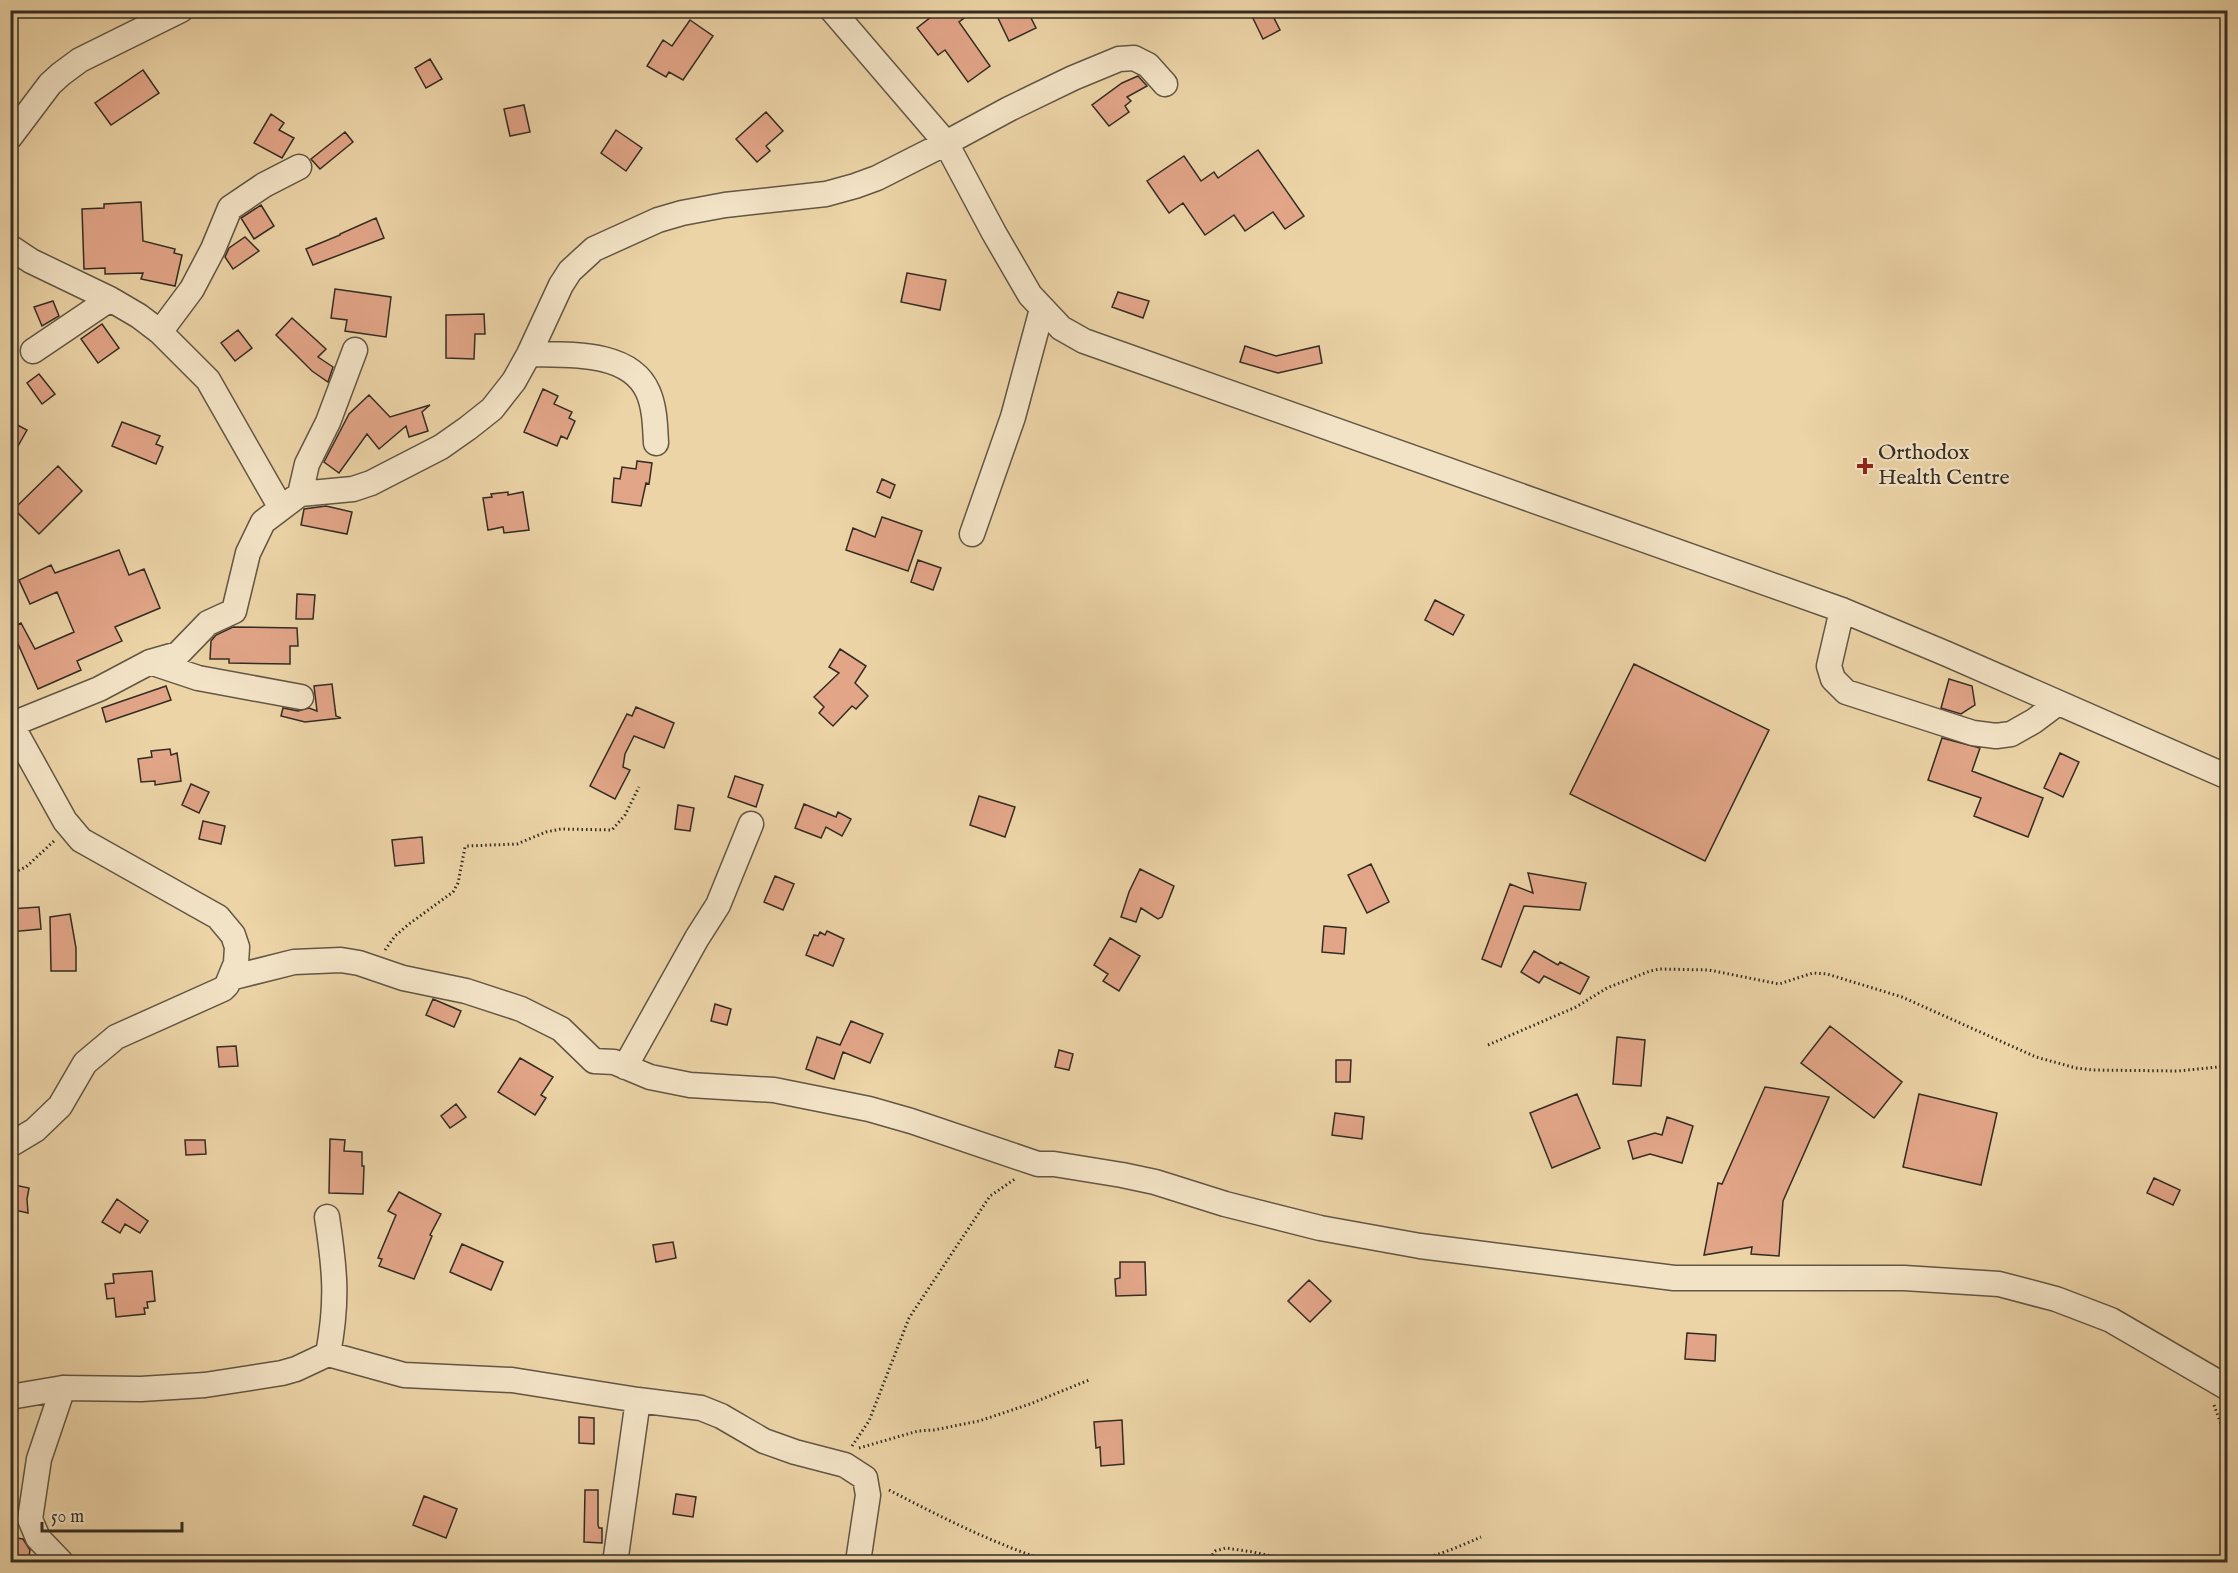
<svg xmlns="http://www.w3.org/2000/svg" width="2238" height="1573" viewBox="0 0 2238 1573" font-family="'IM FELL English',serif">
<rect width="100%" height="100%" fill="#ecd4a7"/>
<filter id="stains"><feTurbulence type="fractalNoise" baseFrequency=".00333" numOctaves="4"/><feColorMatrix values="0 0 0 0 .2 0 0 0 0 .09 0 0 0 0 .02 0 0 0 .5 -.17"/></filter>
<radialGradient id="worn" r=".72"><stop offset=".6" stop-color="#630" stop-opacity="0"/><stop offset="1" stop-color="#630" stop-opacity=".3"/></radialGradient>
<!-- building -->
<path fill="#e2a588" stroke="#342c23" stroke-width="1.5" d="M 940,10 L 975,10 L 959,22 L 990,66 L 968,82 L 945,50 L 938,55 L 917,28 Z
M 1008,10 L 1027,10 L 1036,28 L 1009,41 L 997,16 Z
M 1249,10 L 1270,10 L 1280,30 L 1263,39 Z
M 690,20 L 713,36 L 683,80 L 669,72 L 666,77 L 647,66 L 663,40 L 672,46 Z
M 430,59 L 442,79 L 426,88 L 415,68 Z
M 143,70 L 159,93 L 111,125 L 95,103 Z
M 1138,76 L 1147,86 L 1127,97 L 1131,101 L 1125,106 L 1129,112 L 1109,126 L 1092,105 L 1122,83 Z
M 524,105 L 530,132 L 510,136 L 504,109 Z
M 766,112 L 783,131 L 766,146 L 770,151 L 757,162 L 736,139 Z
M 271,114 L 284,123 L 279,130 L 294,138 L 282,158 L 254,143 Z
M 616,130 L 642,148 L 626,171 L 601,153 Z
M 345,132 L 353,142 L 320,169 L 311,159 Z
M 1258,150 L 1304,216 L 1285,229 L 1273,212 L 1245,231 L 1234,215 L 1205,235 L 1183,203 L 1169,213 L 1147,181 L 1184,156 L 1201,181 L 1214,172 L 1218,178 Z
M 141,202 L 143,241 L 175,249 L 174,253 L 182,255 L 175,286 L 141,279 L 143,273 L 105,274 L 105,268 L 84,269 L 82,209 L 104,208 L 104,204 Z
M 261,205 L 274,226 L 254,239 L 241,218 Z
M 376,218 L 384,238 L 313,265 L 306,249 L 340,235 L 340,234 Z
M 245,237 L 259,251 L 233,269 L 225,257 L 229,248 Z
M 907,273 L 946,280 L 940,310 L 901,302 Z
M 335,289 L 391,297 L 386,337 L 345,331 L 347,320 L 331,318 Z
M 1118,292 L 1149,301 L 1143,318 L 1112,307 Z
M 53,301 L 59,316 L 42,326 L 34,307 Z
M 484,314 L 485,334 L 475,334 L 474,359 L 446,358 L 446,315 Z
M 292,318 L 326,349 L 318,357 L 333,367 L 328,382 L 312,371 L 276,335 Z
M 102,324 L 119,348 L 98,363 L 81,339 Z
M 238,330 L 252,348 L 235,361 L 221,343 Z
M 1245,346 L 1276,356 L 1319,346 L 1322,363 L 1278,373 L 1240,362 Z
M 39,374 L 55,394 L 42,404 L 27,383 Z
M 543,389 L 558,396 L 554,404 L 572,412 L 569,418 L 575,421 L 567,439 L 561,436 L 557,446 L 524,432 Z
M 369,395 L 390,417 L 430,405 L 422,412 L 428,431 L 409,437 L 406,426 L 379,449 L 367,434 L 339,473 L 324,462 L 349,414 Z
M 10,421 L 27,430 L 10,460 Z
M 122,422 L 160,436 L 156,444 L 163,447 L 156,464 L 112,446 Z
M 637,461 L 652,463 L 649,484 L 646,483 L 641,506 L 612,502 L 614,478 L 620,479 L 622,467 L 636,469 Z
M 58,466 L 82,491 L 39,534 L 14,509 Z
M 882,479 L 895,485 L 890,498 L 877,492 Z
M 508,492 L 508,495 L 523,492 L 529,530 L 504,533 L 503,527 L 488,530 L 483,498 L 492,497 L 491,494 Z
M 326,506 L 352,512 L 347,534 L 301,525 L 304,509 Z
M 882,517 L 922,531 L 908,571 L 846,550 L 853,528 L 875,537 Z
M 119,550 L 129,575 L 144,569 L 160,608 L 115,627 L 122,641 L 77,661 L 81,670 L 38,689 L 11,628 L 21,623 L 35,649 L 74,632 L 57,592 L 30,604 L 19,580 L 51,565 L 55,573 Z
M 918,560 L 941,568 L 933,590 L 911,582 Z
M 297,594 L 315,595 L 313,619 L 296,619 Z
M 1435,600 L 1464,615 L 1453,635 L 1425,620 Z
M 233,627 L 297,628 L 298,646 L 290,646 L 290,664 L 229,663 L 229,659 L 210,659 L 211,641 L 216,635 Z
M 840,649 L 866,666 L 855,683 L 868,696 L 856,709 L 852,706 L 833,726 L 819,713 L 824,707 L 814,697 L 839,673 L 829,667 Z
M 1634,664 L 1769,730 L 1705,861 L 1570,794 Z
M 1949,679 L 1972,686 L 1975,705 L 1961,714 L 1941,708 Z
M 332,684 L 336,716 L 341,718 L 305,722 L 281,716 L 283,708 L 298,711 L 309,708 L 317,711 L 314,686 Z
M 166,686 L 171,700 L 106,722 L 102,708 Z
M 636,707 L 674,723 L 664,748 L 634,736 L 625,754 L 623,767 L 630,770 L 615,799 L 590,786 L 627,714 L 632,716 Z
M 1942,738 L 1980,748 L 1972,771 L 2043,798 L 2028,837 L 1974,816 L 1981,798 L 1928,780 Z
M 170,749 L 171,755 L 177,753 L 181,781 L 155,785 L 155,781 L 141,782 L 138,759 L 152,757 L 151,751 Z
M 2060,753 L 2079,762 L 2063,797 L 2044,788 Z
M 735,776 L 763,785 L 756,807 L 728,797 Z
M 191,784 L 209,792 L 199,813 L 182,805 Z
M 979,796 L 1015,807 L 1005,837 L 970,825 Z
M 804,804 L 836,817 L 838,812 L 851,819 L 842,836 L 826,827 L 821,838 L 795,828 Z
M 678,805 L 694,808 L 690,831 L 675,829 Z
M 203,821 L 225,826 L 221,844 L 199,839 Z
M 422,837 L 424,863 L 395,866 L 392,840 Z
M 1371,864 L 1389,902 L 1367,913 L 1348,875 Z
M 1140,869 L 1174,886 L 1162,917 L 1158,919 L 1141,908 L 1136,922 L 1121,917 L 1129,892 Z
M 1528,873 L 1586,883 L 1580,910 L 1524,906 L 1501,967 L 1482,959 L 1510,884 L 1533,893 Z
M 775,876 L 794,884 L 783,910 L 764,902 Z
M 39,907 L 41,929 L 10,932 L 10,909 Z
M 70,914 L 76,948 L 76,971 L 51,971 L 50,917 Z
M 1324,926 L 1346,928 L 1344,954 L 1322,952 Z
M 827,931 L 844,939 L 833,966 L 806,955 L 814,935 L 818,936 L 820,932 L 825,935 Z
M 1110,938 L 1140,956 L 1119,991 L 1103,981 L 1108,974 L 1094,965 Z
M 1534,951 L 1558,965 L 1560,962 L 1589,977 L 1580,994 L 1544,976 L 1539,983 L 1521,972 Z
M 433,999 L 461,1011 L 454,1027 L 426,1015 Z
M 715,1004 L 731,1009 L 727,1025 L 711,1021 Z
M 851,1021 L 883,1034 L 870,1063 L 843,1052 L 834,1079 L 806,1069 L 817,1037 L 840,1045 Z
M 1830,1026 L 1902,1082 L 1874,1118 L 1801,1063 Z
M 1617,1037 L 1645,1040 L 1641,1086 L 1613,1084 Z
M 236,1046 L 238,1066 L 219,1067 L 217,1047 Z
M 1059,1050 L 1073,1054 L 1069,1070 L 1055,1067 Z
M 520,1058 L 553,1077 L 541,1095 L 546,1098 L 535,1115 L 498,1092 Z
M 1336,1060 L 1351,1060 L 1350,1082 L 1336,1082 Z
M 1765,1087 L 1829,1097 L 1783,1201 L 1779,1256 L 1751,1254 L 1752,1247 L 1704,1255 L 1718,1183 L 1722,1184 Z
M 1577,1094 L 1600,1148 L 1552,1168 L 1530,1113 Z
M 1919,1094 L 1997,1113 L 1981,1185 L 1903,1167 Z
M 456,1104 L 466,1117 L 450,1128 L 441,1116 Z
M 1335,1113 L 1364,1117 L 1362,1139 L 1332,1135 Z
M 1667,1117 L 1693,1126 L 1682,1163 L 1650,1154 L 1633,1159 L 1628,1141 L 1655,1133 L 1662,1135 Z
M 330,1139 L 345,1140 L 344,1151 L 362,1152 L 362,1166 L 364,1166 L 363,1194 L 329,1193 Z
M 185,1140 L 205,1140 L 206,1154 L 186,1155 Z
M 2154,1178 L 2180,1190 L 2173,1205 L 2147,1193 Z
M 10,1184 L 29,1188 L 27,1199 L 28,1213 L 10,1209 Z
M 399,1192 L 441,1214 L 430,1235 L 432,1236 L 414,1279 L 379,1266 L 382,1259 L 378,1258 L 396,1215 L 388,1211 Z
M 117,1199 L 148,1221 L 140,1233 L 125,1224 L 120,1233 L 102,1222 Z
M 673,1242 L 676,1258 L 656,1262 L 653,1245 Z
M 462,1244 L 503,1262 L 491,1290 L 450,1272 Z
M 1120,1262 L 1145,1262 L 1146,1295 L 1116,1296 L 1115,1279 L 1120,1278 Z
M 152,1271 L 155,1301 L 147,1302 L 148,1308 L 144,1308 L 145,1314 L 116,1317 L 114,1298 L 107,1299 L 105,1284 L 114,1283 L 113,1274 Z
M 1309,1280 L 1331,1301 L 1310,1322 L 1288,1301 Z
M 1687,1333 L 1716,1335 L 1715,1361 L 1685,1359 Z
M 579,1417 L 594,1418 L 594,1444 L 579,1443 Z
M 1122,1420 L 1124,1464 L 1101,1466 L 1100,1447 L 1096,1448 L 1094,1422 Z
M 585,1490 L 598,1490 L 598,1525 L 599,1528 L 602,1528 L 602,1543 L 584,1542 Z
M 676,1494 L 696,1497 L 693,1517 L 673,1514 Z
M 424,1496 L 457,1509 L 446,1538 L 413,1525 Z
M 10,1537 L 23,1539 L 30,1550 L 28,1563 L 10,1563 Z"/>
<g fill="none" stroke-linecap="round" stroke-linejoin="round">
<!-- minor casing -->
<g stroke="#625644" stroke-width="27">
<path id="minor" d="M 832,10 L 946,143 L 994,233 L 1030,295 L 1061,328 L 1084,341 L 1842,610 L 1947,654 L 2228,777
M 10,137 L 50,84 L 61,74 L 80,60 L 181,10
M 10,247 L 31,261 L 110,299 L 139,316 L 160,332 L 208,380 L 281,508
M 160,332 L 192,289 L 213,249 L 230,208 L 264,185 L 299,167
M 33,351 L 110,299
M 529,354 C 567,355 630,350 648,392 C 655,408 655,426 656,443
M 300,494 L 307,464 L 328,422 L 355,350
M 972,534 L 1013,417 L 1042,309
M 1842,610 L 1829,666 L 1833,679 L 1846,692 L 1973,733 L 1996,736 L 2011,734 L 2034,721 L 2058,703
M 150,662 L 198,678 L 301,697
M 10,722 L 65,821 L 81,840 L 218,917 L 233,935 L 237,947 L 236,963 L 227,985 L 223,989 L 116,1037 L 85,1063 L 60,1106 L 35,1130 L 10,1145
M 10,725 L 99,689 L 150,662 L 178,654 L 208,623 L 234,611 L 248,553 L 263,522 L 300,494 L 353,489 L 371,483 L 441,447 L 468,428 L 492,409 L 514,381 L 529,354 L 561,285 L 570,271 L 594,249 L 658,220 L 682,213 L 725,205 L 826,194 L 855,186 L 877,178 L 946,143 L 1009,109 L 1073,78 L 1119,59 L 1134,58 L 1148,65 L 1165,84
M 230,978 L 294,962 L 341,960 L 359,963 L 403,978 L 466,991 L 521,1009 L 561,1029 L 594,1061 L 614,1062 L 650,1077 L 690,1085 L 774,1090 L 869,1109 L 911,1121 L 1038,1164 L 1054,1164 L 1122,1175 L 1155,1182 L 1225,1204 L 1320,1228 L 1420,1246 L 1674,1278 L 1904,1278 L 1999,1284 L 2056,1299 L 2111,1320 L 2228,1388
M 625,1067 L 697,938 L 718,905 L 751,824
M 327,1217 C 335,1270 338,1301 328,1354
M 10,1397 L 63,1388 L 141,1389 L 205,1385 L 282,1373 L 296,1369 L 328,1354 L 404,1375 L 512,1380 L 638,1400 L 701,1408 L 721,1416 L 764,1441 L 795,1452 L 845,1465 L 865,1478 L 868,1495 L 858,1562
M 616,1556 L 638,1400
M 61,1562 L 38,1538 L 30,1519 L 39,1459 L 63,1388"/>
</g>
<!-- path -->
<path stroke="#342c23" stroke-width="3" stroke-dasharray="1.5 3" stroke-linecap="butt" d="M 10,874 L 26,867 L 54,841
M 385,950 L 395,936 L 409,924 L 453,892 L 458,883 L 465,847 L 467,846 L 517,844 L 546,832 L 561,829 L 612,830 L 625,815 L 639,787
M 1488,1045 L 1576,1007 L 1607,988 L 1650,971 L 1660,969 L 1709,970 L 1779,984 L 1813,973 L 1827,974 L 1902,997 L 2036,1057 L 2076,1068 L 2092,1070 L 2178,1071 L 2228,1066
M 2214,1405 L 2228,1443
M 852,1446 L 869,1421 L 909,1318 L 990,1196 L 1015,1179
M 859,1448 L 918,1431 L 934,1430 L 979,1421 L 1030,1404 L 1089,1380
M 889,1490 C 941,1517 994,1544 1051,1562
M 1207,1562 L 1215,1551 L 1226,1548 L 1253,1552 L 1294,1561 L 1329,1562
M 1331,1562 C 1359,1559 1387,1562 1415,1559 C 1437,1557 1460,1546 1481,1537"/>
<!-- minor -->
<use href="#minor" stroke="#f3e3c6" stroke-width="24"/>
</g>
<!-- markers -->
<path fill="#8f2418" stroke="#f3e3c6" stroke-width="2" d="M1862 457h6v6h6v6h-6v6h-6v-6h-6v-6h6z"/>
<g text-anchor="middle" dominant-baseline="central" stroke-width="4.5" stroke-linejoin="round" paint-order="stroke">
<!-- poi labels -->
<g font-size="22" fill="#342c23" stroke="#f3e3c6" text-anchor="start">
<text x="1878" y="453">Orthodox<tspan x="1878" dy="25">Health Centre</tspan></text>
</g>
</g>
<!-- margin -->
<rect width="2238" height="1573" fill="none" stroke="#ecd4a7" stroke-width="36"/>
<rect x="12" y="12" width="2214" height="1549" fill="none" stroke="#342c23" stroke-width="3"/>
<rect x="18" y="18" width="2202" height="1537" fill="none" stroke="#342c23" stroke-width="1.5"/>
<!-- scale -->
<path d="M42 1522v9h140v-9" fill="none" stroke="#342c23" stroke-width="3"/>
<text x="51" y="1522" font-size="18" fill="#342c23" stroke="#f3e3c6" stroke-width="4.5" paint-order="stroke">50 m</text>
<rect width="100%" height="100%" filter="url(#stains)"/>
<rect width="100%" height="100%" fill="url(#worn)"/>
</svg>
